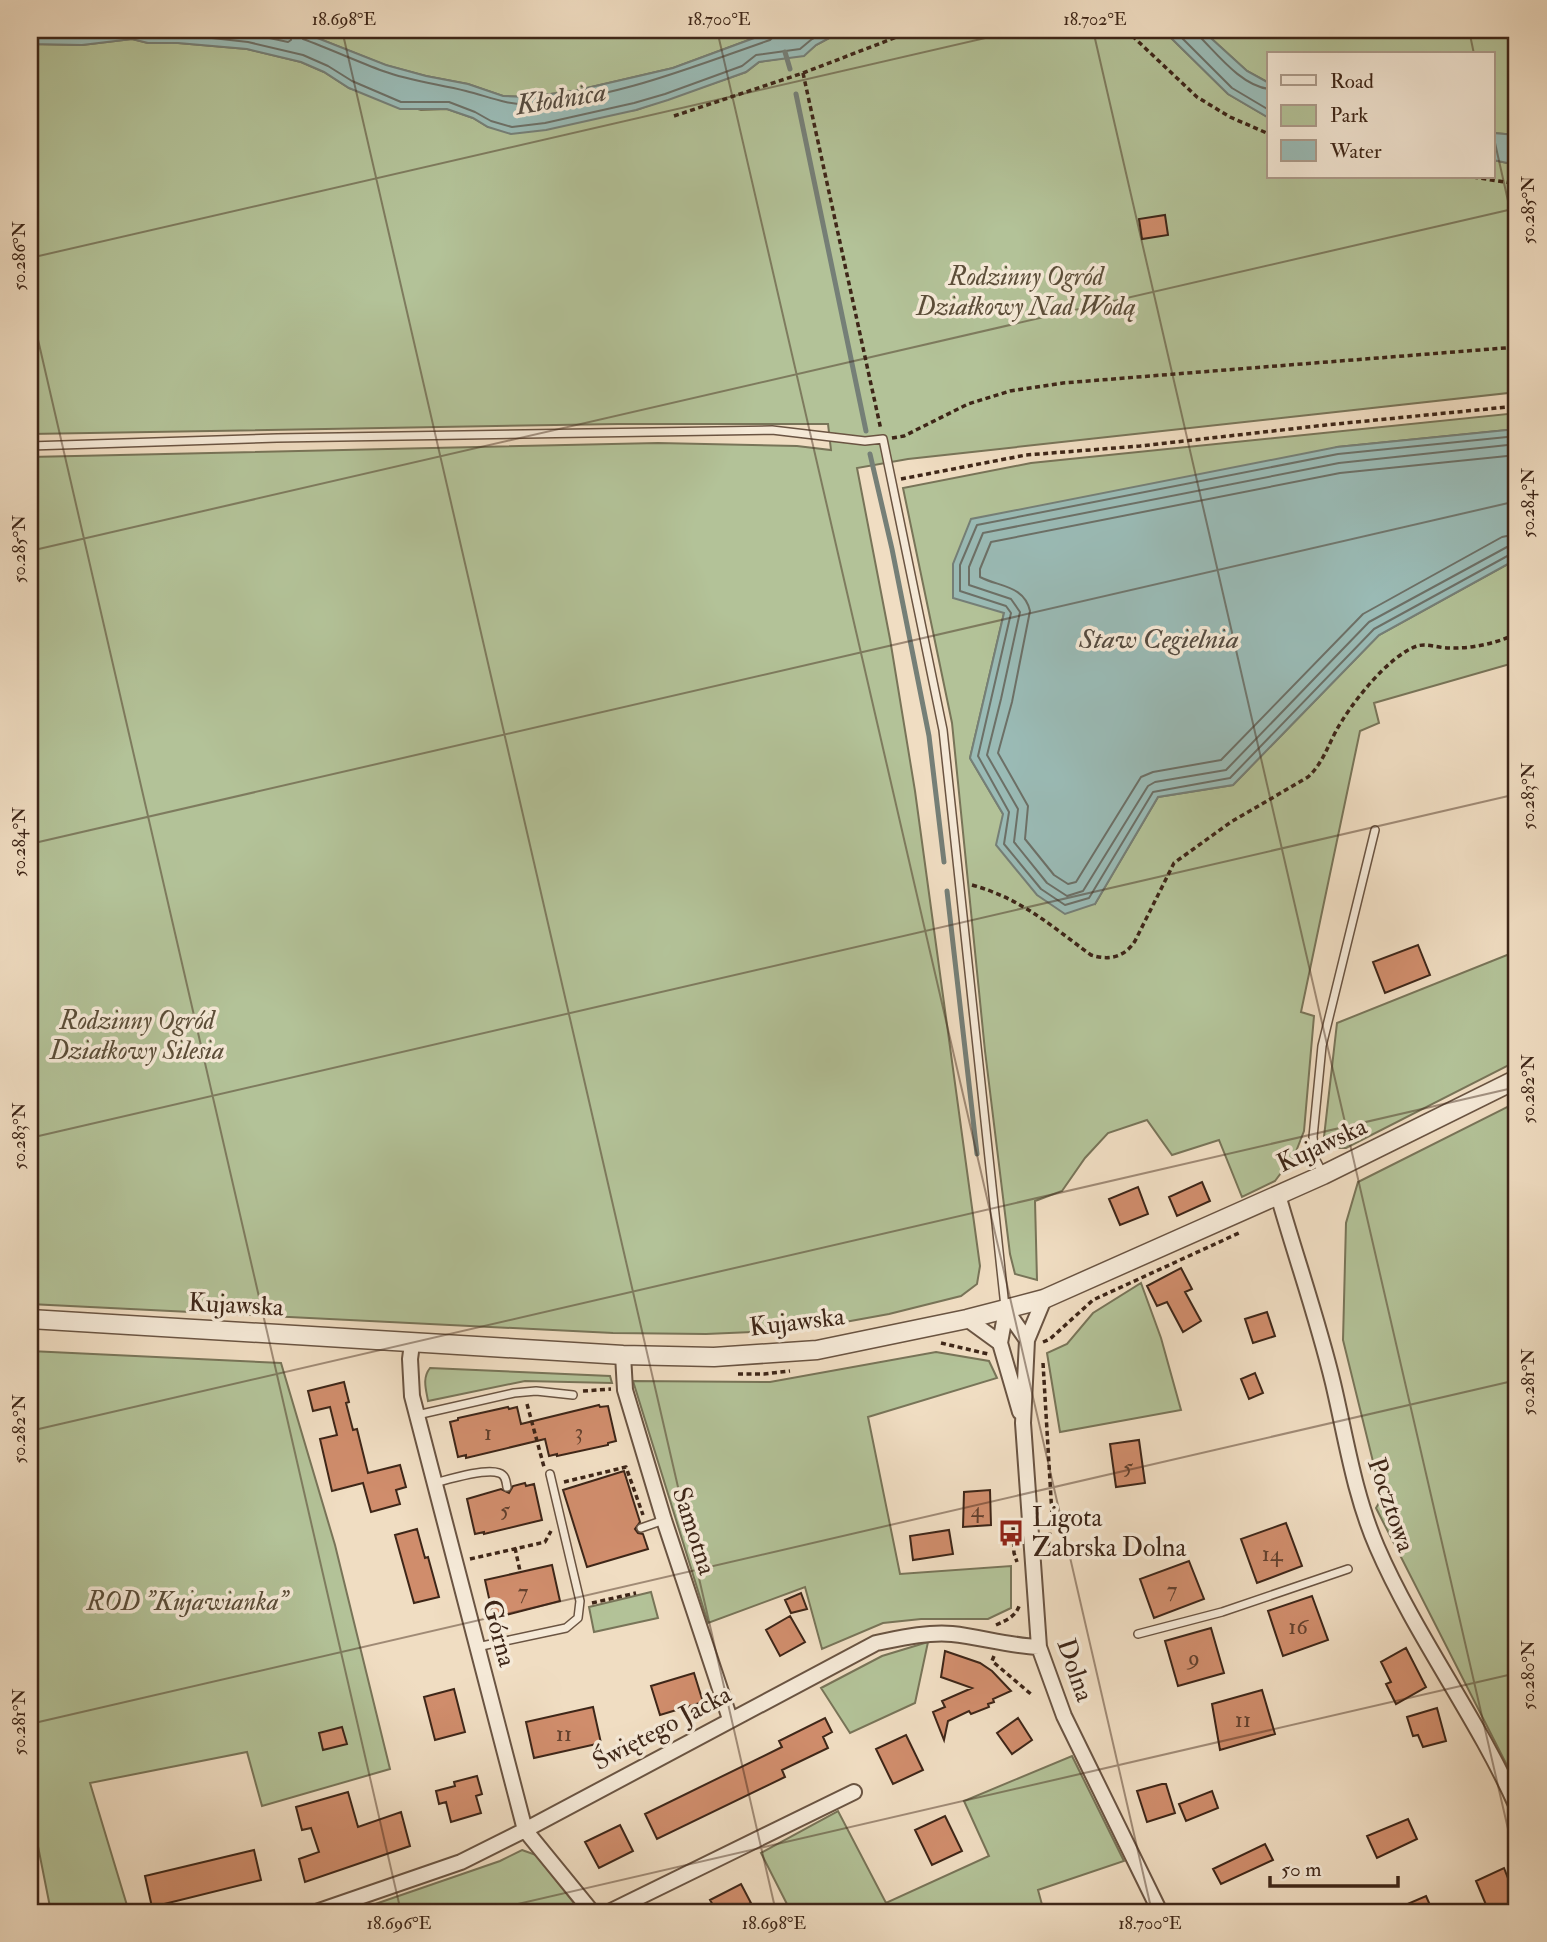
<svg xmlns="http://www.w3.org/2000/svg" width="1547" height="1942" viewBox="0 0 1547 1942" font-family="'IM FELL Double Pica',serif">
<rect width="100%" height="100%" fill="#f0ddc2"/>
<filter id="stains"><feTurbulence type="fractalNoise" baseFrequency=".00286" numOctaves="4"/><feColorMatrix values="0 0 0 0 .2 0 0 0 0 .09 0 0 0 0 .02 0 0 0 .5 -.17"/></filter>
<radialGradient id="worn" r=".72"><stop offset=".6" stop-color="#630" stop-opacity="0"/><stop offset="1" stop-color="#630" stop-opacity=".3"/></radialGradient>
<!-- green -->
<path fill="#b3c298" stroke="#787458" stroke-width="2" d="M 297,30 L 776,30 L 673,68 L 574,91 L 527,97 L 503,96 L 468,84 L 426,76 L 385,65 Z
M 844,30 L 1163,30 L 1228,94 L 1269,118 L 1269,177 L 1493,177 L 1493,160 L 1517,165 L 1517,392 L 908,459 L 857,468 L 890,639 L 915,791 L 980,1266 L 977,1284 L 961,1296 L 889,1314 L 801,1330 L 706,1334 L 613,1333 L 30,1304 L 30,457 L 658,443 L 797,446 L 831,450 L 828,424 L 618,424 L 30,434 L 30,44 L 82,45 L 132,39 L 148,43 L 178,43 L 247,49 L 301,62 L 324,72 L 349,88 L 421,110 L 447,109 L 473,118 L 488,127 L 636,110 L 746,72 L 759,62 L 804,55 L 816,45 Z
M 1202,30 L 1517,30 L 1517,135 L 1493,133 L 1493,54 L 1269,54 L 1269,83 L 1247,71 Z
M 1517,413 L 1517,429 L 1337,447 L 1004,613 L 970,758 L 1003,814 L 1095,904 L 1158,797 L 1233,785 L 1379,635 L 1517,559 L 1517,662 L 1374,703 L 1379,723 L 1360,731 L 1301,1012 L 1314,1016 L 1304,1131 L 1295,1154 L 1275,1181 L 1242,1197 L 1219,1140 L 1172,1155 L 1147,1120 L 1108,1133 L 1085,1158 L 1062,1191 L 1035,1201 L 1037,1280 L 1015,1274 L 1010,1254 L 985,1051 L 952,723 L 903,488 L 1031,463 Z
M 1517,951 L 1517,1061 L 1346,1148 L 1333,1148 L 1324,1137 L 1337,1023 Z
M 1517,1102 L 1517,1785 L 1376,1508 L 1382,1498 L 1343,1340 L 1346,1223 L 1358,1182 Z
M 1141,1283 L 1161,1338 L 1181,1410 L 1060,1432 L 1047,1353 L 1067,1344 L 1093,1313 Z
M 30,1351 L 281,1363 L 335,1545 L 390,1769 L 262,1806 L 247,1752 L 90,1783 L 129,1912 L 51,1912 L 30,1806 Z
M 936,1352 L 989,1361 L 997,1378 L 868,1417 L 900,1574 L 1011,1566 L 1011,1608 L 988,1619 L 921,1619 L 883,1623 L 822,1649 L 805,1587 L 708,1623 L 633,1381 L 770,1382 Z
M 430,1368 L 610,1376 L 612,1383 L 525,1381 L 428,1401 C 426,1389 422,1378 430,1368 Z
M 651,1592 L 658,1618 L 594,1632 L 589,1607 Z
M 928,1642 L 915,1703 L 850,1733 L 821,1688 L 882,1656 Z
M 1072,1756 L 1124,1861 L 1038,1890 L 1044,1912 L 791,1912 L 761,1853 L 838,1811 L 886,1903 L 989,1856 L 964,1801 Z
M 522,1850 L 536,1855 L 581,1912 L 352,1912 L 500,1861 Z"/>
<!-- water -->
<path fill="#9abbb6" stroke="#757f77" stroke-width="2" d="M 30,30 L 297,30 L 386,65 L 426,76 L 468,84 L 503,96 L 527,97 L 574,91 L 673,68 L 776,30 L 844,30 L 816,45 L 804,56 L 759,62 L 746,72 L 668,100 L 636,110 L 546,130 L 511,134 L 488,127 L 473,118 L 447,109 L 400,109 L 349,88 L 324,72 L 301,62 L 247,49 L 178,43 L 148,43 L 132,39 L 82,45 L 30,44 Z
M 1163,30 L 1202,30 L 1247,71 L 1269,83 L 1269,118 L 1228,94 Z
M 1493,133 L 1517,135 L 1517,165 L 1493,160 Z
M 1517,429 L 1517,559 L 1379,635 L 1233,785 L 1158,797 L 1095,904 L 1065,914 L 1037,895 L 996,845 L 1003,814 L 970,758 L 1004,613 L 953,598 L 953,564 L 971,519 L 1337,447 Z"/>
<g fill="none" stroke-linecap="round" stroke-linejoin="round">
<!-- shore -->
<path stroke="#6c7067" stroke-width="2" d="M 216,30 L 250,34 L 288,42 L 291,40 L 290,30
M 299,30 L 303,39 C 330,49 356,61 383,71 C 410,81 438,84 466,91 C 487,96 506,105 528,104 C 612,100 692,67 770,40 L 774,36 L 775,30
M 1174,30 L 1232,88 L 1269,110
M 1198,30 L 1200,37 C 1218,55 1242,86 1269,89
M 30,37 L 82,38 L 132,32 L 149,36 L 212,38 L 248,42 L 303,55 L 328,66 L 352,81 L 401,102 L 449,102 L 475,112 L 491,121 L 512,127 L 545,123 L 634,103 L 665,94 L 742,66 L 756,55 L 800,49 L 812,39 L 829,30
M 1517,436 L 1338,454 L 977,525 L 960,565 L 960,591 L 1006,606 L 1011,613 L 978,756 L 1009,812 L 1004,844 L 1041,889 L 1065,905 L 1089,898 L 1153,792 L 1230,778 L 1374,629 L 1511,554 L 1517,553
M 1517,444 L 1339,463 L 983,533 L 969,567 L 969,585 L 1011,599 L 1020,612 L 1001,699 L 987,755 L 1018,809 L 1014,842 L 1047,883 L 1067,896 L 1083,891 L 1148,786 L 1155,782 L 1226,770 L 1369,622 L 1507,547 L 1517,545
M 1517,455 L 1340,473 L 991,542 L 980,569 L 980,577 C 999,587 1024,585 1030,611 L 1012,702 L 998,753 L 1028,806 L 1025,839 L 1054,875 L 1068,884 L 1076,882 L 1141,777 L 1153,772 L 1221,760 L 1363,614 L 1502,537 L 1517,534"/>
<!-- stream -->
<path stroke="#757f77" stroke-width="5" d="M 785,52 L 790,69
M 796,94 L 866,431
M 870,454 L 892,549 L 929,736 L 944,862
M 947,891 L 977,1154"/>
</g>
<!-- building -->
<path fill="#d08d6c" stroke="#3e2618" stroke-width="2" d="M 1165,215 L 1168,235 L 1142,239 L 1139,219 Z
M 1418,945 L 1430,975 L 1385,993 L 1373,962 Z
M 1202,1182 L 1210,1201 L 1177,1216 L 1169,1197 Z
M 1138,1187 L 1148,1214 L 1120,1225 L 1109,1199 Z
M 1181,1268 L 1192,1289 L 1185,1292 L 1201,1321 L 1183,1332 L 1167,1302 L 1157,1306 L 1147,1286 Z
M 1267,1312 L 1275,1336 L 1253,1343 L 1245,1319 Z
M 1255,1373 L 1263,1393 L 1249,1399 L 1241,1379 Z
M 344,1382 L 349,1402 L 346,1403 L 353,1430 L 357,1429 L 368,1473 L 400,1465 L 406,1487 L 396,1490 L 400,1504 L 371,1512 L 363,1483 L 332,1491 L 320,1439 L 337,1435 L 330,1407 L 313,1411 L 308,1391 Z
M 599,1405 L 600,1407 L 608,1406 L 616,1441 L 608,1443 L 608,1445 L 557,1456 L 557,1454 L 549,1456 L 545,1439 L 466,1458 L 466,1455 L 458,1457 L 450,1422 L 458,1420 L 458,1418 L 508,1407 L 509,1409 L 517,1407 L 521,1424 Z
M 1139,1440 L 1145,1483 L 1116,1487 L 1110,1444 Z
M 624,1471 L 640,1522 L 635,1529 L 638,1533 L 643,1534 L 648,1549 L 587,1567 L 563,1490 Z
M 525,1483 L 526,1486 L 534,1484 L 542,1520 L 484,1534 L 484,1532 L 475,1534 L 467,1499 L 501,1489 L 509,1493 L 513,1486 Z
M 990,1490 L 991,1525 L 963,1527 L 964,1492 Z
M 1286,1523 L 1302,1566 L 1257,1583 L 1241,1539 Z
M 417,1529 L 425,1558 L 428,1557 L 439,1597 L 414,1603 L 395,1535 Z
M 949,1530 L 953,1554 L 913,1560 L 910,1536 Z
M 1189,1561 L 1204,1599 L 1154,1618 L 1140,1579 Z
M 552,1565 L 560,1601 L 502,1616 L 501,1614 L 493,1616 L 485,1580 Z
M 801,1593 L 807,1609 L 791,1613 L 785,1600 Z
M 1312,1596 L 1328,1640 L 1283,1656 L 1268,1611 Z
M 790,1616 L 805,1642 L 780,1656 L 766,1630 Z
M 1211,1628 L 1224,1673 L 1178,1686 L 1165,1641 Z
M 1406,1648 L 1426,1687 L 1396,1704 L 1386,1684 L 1391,1682 L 1381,1662 Z
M 945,1651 L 980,1663 L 992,1671 L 1011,1691 L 993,1699 L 994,1702 L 988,1704 L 989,1707 L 971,1714 L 969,1711 L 948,1721 L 944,1740 L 933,1712 L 945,1707 L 942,1701 L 972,1688 L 941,1677 Z
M 694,1673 L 703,1702 L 660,1715 L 651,1686 Z
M 454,1689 L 465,1732 L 435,1740 L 424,1697 Z
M 1262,1690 L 1275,1734 L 1220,1750 L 1212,1704 Z
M 593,1707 L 601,1743 L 534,1758 L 526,1722 Z
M 1437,1708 L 1446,1741 L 1423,1747 L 1418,1735 L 1413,1736 L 1407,1717 Z
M 825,1718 L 832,1732 L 823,1737 L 828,1748 L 782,1770 L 785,1777 L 657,1839 L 645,1814 L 782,1747 L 779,1741 Z
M 1018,1718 L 1032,1740 L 1012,1754 L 997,1733 Z
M 342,1727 L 347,1744 L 323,1750 L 319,1733 Z
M 906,1735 L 923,1770 L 893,1784 L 876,1749 Z
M 477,1776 L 482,1794 L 476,1796 L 481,1813 L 451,1822 L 446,1802 L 439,1804 L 436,1791 L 455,1786 L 454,1782 Z
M 1162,1784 L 1166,1784 L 1175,1813 L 1147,1822 L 1137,1791 Z
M 1212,1791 L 1218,1808 L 1186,1821 L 1179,1804 Z
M 348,1792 L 358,1827 L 401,1812 L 410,1846 L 305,1882 L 299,1859 L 319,1852 L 311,1828 L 302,1830 L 296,1807 Z
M 945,1816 L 962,1851 L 932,1865 L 915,1830 Z
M 1408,1819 L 1417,1839 L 1377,1858 L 1367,1836 Z
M 620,1825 L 633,1851 L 599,1868 L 585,1842 Z
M 1265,1844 L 1273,1860 L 1221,1884 L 1213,1869 Z
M 254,1850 L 261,1880 L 152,1907 L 145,1876 Z
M 1504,1868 L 1511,1886 L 1517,1883 L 1517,1912 L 1489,1912 L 1476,1881 Z
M 741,1884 L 751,1903 L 733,1912 L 717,1912 L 710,1900 Z
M 1426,1896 L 1433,1912 L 1389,1912 Z"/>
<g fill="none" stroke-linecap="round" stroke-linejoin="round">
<!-- service casing -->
<g stroke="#6a5442" stroke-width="10">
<path id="service" d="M 30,446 L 277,438 L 772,430 L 865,441 L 883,439 L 943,730 L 1005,1307
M 1323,1174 L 1316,1160 L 1313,1137 L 1322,1046 L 1375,830
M 417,1415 L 514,1393 L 536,1391 L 573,1395
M 435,1483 C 450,1479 485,1468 499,1473 C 506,1475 506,1482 507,1487
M 641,1528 L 664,1520
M 1138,1634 L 1222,1612 L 1348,1569
M 477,1647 L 566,1628 L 578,1618 L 580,1601 L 550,1474"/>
</g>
<!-- minor casing -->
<g stroke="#6a5442" stroke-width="18">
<path id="minor" d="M 1278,1195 C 1296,1258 1318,1320 1333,1383 C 1346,1438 1354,1494 1377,1547 C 1416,1637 1477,1717 1517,1807
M 1044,1299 L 1027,1340 L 1023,1423 L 1039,1647 L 1064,1716 L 1160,1912
M 1006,1310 L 1027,1340
M 967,1319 L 1000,1343 L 1020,1412
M 1000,1343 L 1006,1310
M 412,1344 L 410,1359 L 412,1396 L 525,1830 L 592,1912
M 623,1355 L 625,1390 L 664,1520 L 730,1719
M 316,1912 L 461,1862 L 525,1830 L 876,1643 C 901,1638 926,1632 952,1634 C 981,1637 1009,1646 1039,1647
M 609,1912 L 854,1792"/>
</g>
<!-- tertiary casing -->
<g stroke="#6a5442" stroke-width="21">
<path id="tertiary" d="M 30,1319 L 623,1355 L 714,1357 L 817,1350 L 967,1319 L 1044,1299 L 1323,1175 L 1517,1079"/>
</g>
<!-- path -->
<path stroke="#3e2618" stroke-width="3.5" stroke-dasharray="5 3.5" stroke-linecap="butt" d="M 1126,30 L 1197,97 L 1230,117 L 1269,134
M 803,73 L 881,430
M 674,116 L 803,73 L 915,30
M 1473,177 L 1517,184
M 892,438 L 904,436 L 968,404 L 1010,391 L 1063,383 L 1175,374 L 1517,347
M 901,479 L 1026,455 L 1140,446 L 1326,425 L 1517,406
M 972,885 C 1022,899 1050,925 1091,955 C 1109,961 1125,957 1135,941 L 1174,863 L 1231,822 L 1308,777 C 1322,764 1327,748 1336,731 C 1350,705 1388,656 1417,646 C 1427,643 1438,648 1449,648 C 1472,649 1496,643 1517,634
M 1043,1342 L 1050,1339 L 1093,1300 L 1239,1233
M 941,1343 L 988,1354
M 1043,1363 L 1052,1515 L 1048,1547
M 738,1374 L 764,1374 L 790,1371
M 583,1391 L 611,1389
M 527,1404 L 544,1467
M 564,1482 L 626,1467 L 643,1515
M 1013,1525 L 1014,1553 L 1017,1562
M 515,1548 L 520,1571
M 470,1559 L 545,1542 L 551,1531
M 592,1603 L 636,1593
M 996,1625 C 1007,1620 1017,1616 1020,1603
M 994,1656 L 992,1661 L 1032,1695
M 286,1912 L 303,1907"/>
<!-- service -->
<use href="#service" stroke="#f5e9d7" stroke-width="7"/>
<!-- minor -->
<use href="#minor" stroke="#f5e9d7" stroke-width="14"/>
<!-- tertiary -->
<use href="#tertiary" stroke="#f5e9d7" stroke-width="18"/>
</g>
<!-- ticks -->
<path fill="none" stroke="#3e2618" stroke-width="2" stroke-opacity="0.45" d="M 342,30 L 776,1912M 717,30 L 1152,1912M 1093,30 L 1517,1868M 1469,30 L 1474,54M 1493,134 L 1517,241M 30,258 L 1020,30M 30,305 L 401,1912M 30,551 L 1517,208M 30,844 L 1517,501M 30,1138 L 1517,794M 30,1431 L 1517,1087M 30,1724 L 1517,1380M 483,1912 L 1517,1673"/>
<!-- icons -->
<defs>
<g id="bus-bare" transform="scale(2.1)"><path d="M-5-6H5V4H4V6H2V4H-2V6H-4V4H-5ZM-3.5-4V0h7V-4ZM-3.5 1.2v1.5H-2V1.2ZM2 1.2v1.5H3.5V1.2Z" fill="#8f2418" stroke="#f5e9d7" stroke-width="2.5" paint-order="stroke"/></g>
</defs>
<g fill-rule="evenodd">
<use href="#bus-bare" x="1011" y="1533"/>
</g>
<g text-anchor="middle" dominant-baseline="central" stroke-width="7" stroke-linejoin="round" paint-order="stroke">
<!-- number labels -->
<g font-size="23" fill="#62402d">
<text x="579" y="1431">3</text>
<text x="488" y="1432">1</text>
<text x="1128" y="1466">5</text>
<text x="505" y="1509">5</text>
<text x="977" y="1509">4</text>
<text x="1272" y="1553">14</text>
<text x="1172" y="1589">7</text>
<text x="523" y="1591">7</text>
<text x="1298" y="1626">16</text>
<text x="1194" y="1657">9</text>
<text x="1243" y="1719">11</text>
<text x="564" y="1733">11</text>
</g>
<!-- park labels -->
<g font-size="26" font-style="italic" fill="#5b4d38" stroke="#f5e9d7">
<text x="1026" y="277">Rodzinny Ogród<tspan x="1026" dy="30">Działkowy Nad Wodą</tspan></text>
<text x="137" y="1021">Rodzinny Ogród<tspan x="137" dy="30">Działkowy Silesia</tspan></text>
<text x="187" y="1602">ROD "Kujawianka"</text>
</g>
<!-- street labels -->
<g font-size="26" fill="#3e2618" stroke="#f5e9d7">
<text transform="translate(1322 1145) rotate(-25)">Kujawska</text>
<text transform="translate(236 1305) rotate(3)">Kujawska</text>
<text transform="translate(797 1322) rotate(-7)">Kujawska</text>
<text transform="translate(1391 1505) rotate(71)">Pocztowa</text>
<text transform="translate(694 1531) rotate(72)">Samotna</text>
<text transform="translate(499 1633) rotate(75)">Górna</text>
<text transform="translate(1075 1670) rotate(71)">Dolna</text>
<text transform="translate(662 1728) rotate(-28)">Świętego Jacka</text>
</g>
<!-- poi labels -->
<g font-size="26" fill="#3e2618" stroke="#f5e9d7" text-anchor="start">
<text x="1032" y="1518">Ligota<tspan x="1032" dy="30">Zabrska Dolna</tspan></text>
</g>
<!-- water labels -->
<g font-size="28" font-style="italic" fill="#554b40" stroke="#f5e9d7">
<text transform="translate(561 99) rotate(-9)">Kłodnica</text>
<text x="1159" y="639">Staw Cegielnia</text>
</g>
</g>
<!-- margin -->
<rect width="1547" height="1942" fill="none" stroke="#f0ddc2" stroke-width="77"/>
<!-- legend -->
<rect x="1267" y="52" width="228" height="126" fill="#f5e9d7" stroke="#ac9b8b" stroke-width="2"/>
<rect x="1281" y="75" width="35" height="10" fill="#f5e9d7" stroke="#ac9b8b" stroke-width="2"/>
<text x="1330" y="88" font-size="21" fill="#3e2618">Road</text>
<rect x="1281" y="105" width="35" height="21" fill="#b3c298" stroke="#ac9b8b" stroke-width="2"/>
<text x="1330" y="122" font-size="21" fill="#3e2618">Park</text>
<rect x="1281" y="140" width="35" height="21" fill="#9abbb6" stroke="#ac9b8b" stroke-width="2"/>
<text x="1330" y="158" font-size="21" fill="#3e2618">Water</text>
<!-- scale -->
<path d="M1270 1876v10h128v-10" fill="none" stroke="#3e2618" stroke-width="3.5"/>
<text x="1281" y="1876" font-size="21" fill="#3e2618" stroke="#f5e9d7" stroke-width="5" paint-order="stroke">50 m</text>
<rect x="38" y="38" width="1470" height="1866" fill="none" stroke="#3e2618" stroke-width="2.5"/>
<g font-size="18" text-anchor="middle" fill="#3e2618">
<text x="344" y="25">18.698°E</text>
<text x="719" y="25">18.700°E</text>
<text x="1095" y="25">18.702°E</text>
<text transform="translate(1528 210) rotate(-90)" y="6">50.285°N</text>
<text transform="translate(19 256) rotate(-90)" y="6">50.286°N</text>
<text transform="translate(1528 503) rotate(-90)" y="6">50.284°N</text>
<text transform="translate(19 549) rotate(-90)" y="6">50.285°N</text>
<text transform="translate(1528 796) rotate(-90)" y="6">50.283°N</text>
<text transform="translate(19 842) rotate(-90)" y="6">50.284°N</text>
<text transform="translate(1528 1089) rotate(-90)" y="6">50.282°N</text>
<text transform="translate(19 1136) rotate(-90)" y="6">50.283°N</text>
<text transform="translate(1528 1382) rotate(-90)" y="6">50.281°N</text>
<text transform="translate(19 1429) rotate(-90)" y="6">50.282°N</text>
<text transform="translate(1528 1675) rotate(-90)" y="6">50.280°N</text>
<text transform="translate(19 1722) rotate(-90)" y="6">50.281°N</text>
<text x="399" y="1929">18.696°E</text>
<text x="774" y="1929">18.698°E</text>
<text x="1150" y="1929">18.700°E</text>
</g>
<rect width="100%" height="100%" filter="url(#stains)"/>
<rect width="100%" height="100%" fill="url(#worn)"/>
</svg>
